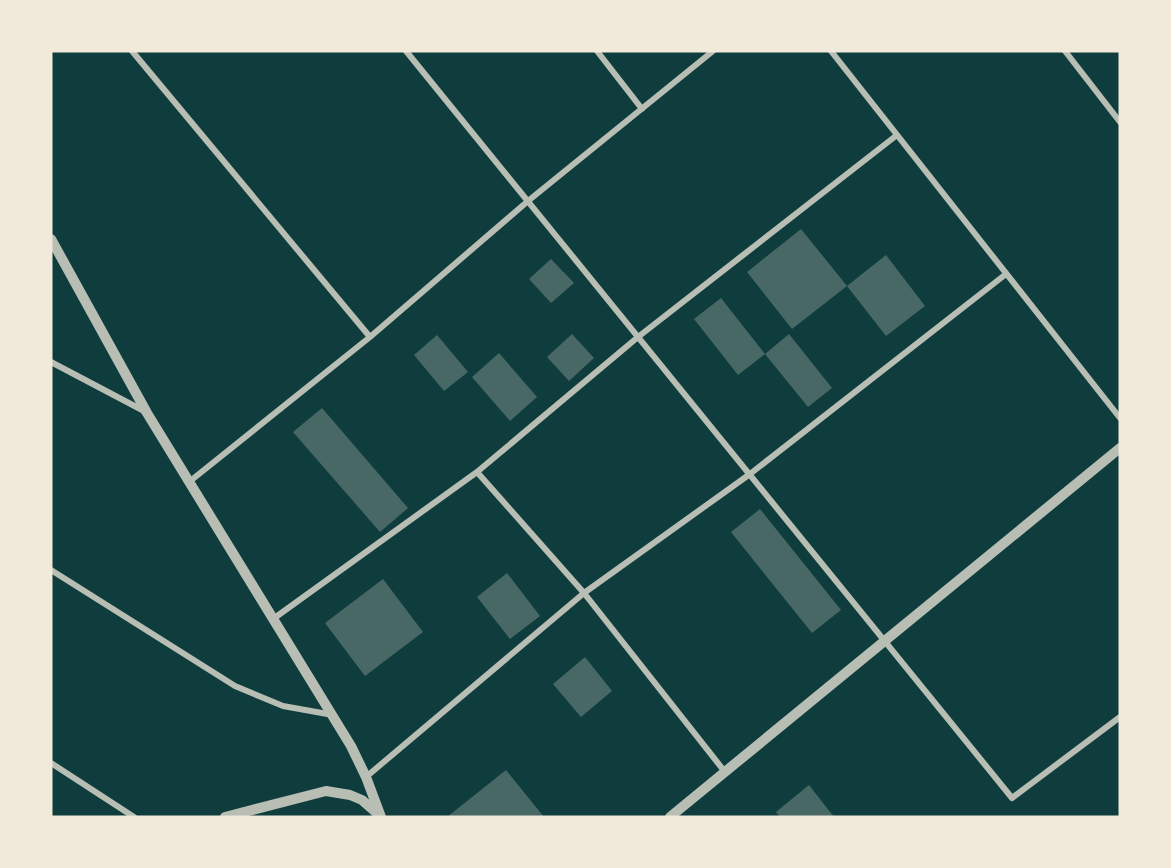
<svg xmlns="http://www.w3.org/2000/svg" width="1171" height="868" viewBox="0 0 1171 868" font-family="Bitter,serif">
<rect width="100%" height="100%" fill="#0f3d3e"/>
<!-- building -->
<path fill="#486865" d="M 801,229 L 847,286 L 886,255 L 925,306 L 886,336 L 847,286 L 792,329 L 747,272 Z
M 551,259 L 574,283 L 551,303 L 529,279 Z
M 721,298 L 765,354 L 738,375 L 694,319 Z
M 572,334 L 594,358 L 569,381 L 547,357 Z
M 789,334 L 832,388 L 808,407 L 765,354 Z
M 437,335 L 468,372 L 444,391 L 414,355 Z
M 499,353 L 537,397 L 510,421 L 472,377 Z
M 322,408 L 408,508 L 380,532 L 293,432 Z
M 760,509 L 841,610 L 812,633 L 731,532 Z
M 507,573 L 540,616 L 510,639 L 477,597 Z
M 383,579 L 423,632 L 365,676 L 325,623 Z
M 585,657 L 612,691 L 581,717 L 553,684 Z
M 506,770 L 544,817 L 447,817 Z
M 809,785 L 834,817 L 780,817 L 776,812 Z"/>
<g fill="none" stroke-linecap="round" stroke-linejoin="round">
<!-- minor -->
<path stroke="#b8beb3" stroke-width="6" d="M 132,51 L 370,337
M 406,51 L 1012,798 L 1120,717
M 597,51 L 642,109
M 831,51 L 1120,418
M 1065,51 L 1120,122
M 51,362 L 144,411
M 477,472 L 584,593 L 725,772
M 189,482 L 370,337 L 528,201 L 713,51
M 51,570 L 235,686 L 283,706 L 333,715
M 273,619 L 477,472 L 638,337 L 897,135
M 51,763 L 134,817
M 366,777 L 584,593 L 750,474 L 1006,274"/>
<!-- tertiary -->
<path stroke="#b8beb3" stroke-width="10" d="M 51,239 L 147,413 L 351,746 L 366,777 L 381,817
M 225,817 L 326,791 L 350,795 L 362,800 L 379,815
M 670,817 L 1120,448"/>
</g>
<!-- border -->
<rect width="1171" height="868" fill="none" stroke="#f1e9da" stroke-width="105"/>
</svg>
